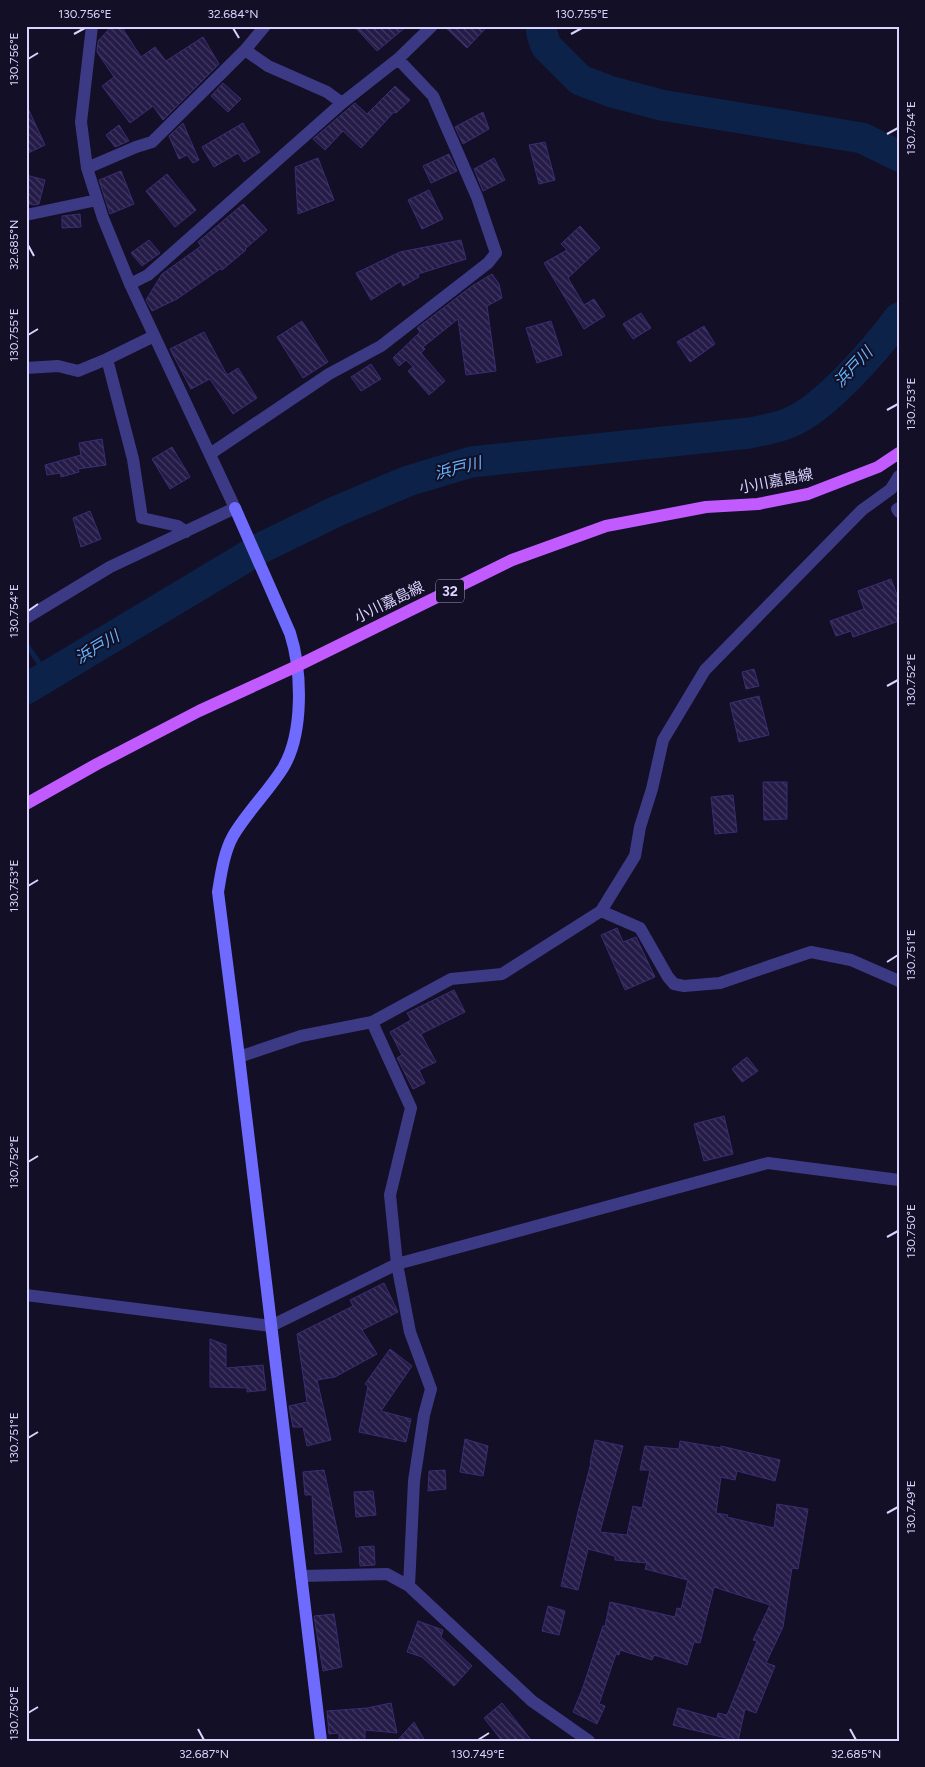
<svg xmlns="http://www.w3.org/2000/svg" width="925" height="1767" viewBox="0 0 925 1767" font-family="Figtree,'Noto Sans JP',sans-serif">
<defs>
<pattern id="building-back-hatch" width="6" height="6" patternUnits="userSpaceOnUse" patternTransform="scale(1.25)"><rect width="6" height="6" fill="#241b47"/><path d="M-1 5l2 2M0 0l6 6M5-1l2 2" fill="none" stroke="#433b63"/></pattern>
</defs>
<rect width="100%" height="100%" fill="#130f26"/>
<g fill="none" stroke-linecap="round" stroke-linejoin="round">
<!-- stream -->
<path stroke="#0c2248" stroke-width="5" d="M 26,644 L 48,676"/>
<!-- river -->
<path stroke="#0c2248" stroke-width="31" d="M 541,26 L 542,34 L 546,46 L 580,80 L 612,92 L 661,105 L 862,138 L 899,156
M 26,689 L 261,548 L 337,511 L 408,481 L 471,462 L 750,433 C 763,430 778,428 791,422 C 825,408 877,348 899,318"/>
</g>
<!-- building -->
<path fill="url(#building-back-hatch)" stroke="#3b2d73" d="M 112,26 L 121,26 L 141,57 L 155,47 L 166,61 L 203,37 L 219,64 L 163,120 L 153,106 L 130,123 L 102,86 L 114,77 L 97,52 L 98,41 Z
M 354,26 L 407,26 L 377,51 Z
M 444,26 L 488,26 L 467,48 Z
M 223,83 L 241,99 L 228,112 L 211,96 Z
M 395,86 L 410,100 L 396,113 L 394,112 L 361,148 L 343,131 L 325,150 L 313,139 L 355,103 L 367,114 Z
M 26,104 L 45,145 L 26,154 Z
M 483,112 L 489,129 L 463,144 L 455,127 Z
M 183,123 L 199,160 L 193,163 L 187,155 L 179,159 L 169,136 Z
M 243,123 L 260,152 L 244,162 L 238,153 L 214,167 L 202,147 Z
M 119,125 L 129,141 L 115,147 L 106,135 Z
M 545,142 L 555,180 L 539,184 L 529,145 Z
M 449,154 L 457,171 L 431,183 L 423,166 Z
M 318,158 L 334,200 L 298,214 L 295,167 Z
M 494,158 L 505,180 L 483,191 L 474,169 Z
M 121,171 L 134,204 L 110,214 L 99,180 Z
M 167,174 L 196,210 L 175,227 L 146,191 Z
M 26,175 L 45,180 L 39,204 L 34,205 L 26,203 Z
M 429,190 L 443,219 L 422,229 L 408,200 Z
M 243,204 L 267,230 L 245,249 L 246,250 L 222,270 L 220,269 L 177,299 L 152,311 L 146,300 L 162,274 L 201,246 L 198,242 Z
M 80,214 L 81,227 L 62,228 L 62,216 Z
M 580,226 L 600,248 L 568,278 L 584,305 L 594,299 L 605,316 L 584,329 L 544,263 L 567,250 L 561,244 Z
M 149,240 L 160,253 L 142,266 L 131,253 Z
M 461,240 L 466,259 L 418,274 L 419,277 L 403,286 L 401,281 L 371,300 L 356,273 L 400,252 Z
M 492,274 L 499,284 L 502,298 L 487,306 L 496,371 L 466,375 L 458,319 L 423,347 L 425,349 L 421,353 L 445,381 L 429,395 L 408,371 L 413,367 L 406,360 L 399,366 L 393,358 L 420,332 L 417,328 L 472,286 Z
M 641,313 L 651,328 L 633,339 L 623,324 Z
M 302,321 L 328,362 L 303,378 L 277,337 Z
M 551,321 L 562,355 L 537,363 L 526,328 Z
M 704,326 L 715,344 L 690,362 L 677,342 Z
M 204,332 L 227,375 L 238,368 L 257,398 L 233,414 L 210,379 L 191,389 L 170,349 Z
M 371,364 L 381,379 L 361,391 L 351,377 Z
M 102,439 L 106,465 L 78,469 L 79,472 L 61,477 L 60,473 L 47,475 L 45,465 L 81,455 L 79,443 Z
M 172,447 L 190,477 L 170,489 L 152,459 Z
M 90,511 L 101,539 L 81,547 L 73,518 Z
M 891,579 L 899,600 L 899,621 L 853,637 L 851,631 L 836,636 L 830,621 L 864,609 L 858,591 Z
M 754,669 L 759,686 L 746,689 L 742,672 Z
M 759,696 L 769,735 L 739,742 L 730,703 Z
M 763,782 L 787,782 L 787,819 L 764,820 Z
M 733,795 L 737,832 L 715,834 L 711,797 Z
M 617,928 L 623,942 L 636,937 L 655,977 L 625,990 L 601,935 Z
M 454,990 L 465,1012 L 421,1034 L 436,1062 L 419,1070 L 425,1083 L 413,1089 L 397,1058 L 402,1055 L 390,1032 L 411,1020 L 407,1013 Z
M 747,1057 L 758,1071 L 742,1082 L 732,1069 Z
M 724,1116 L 733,1154 L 704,1161 L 694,1124 Z
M 384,1283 L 398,1312 L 362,1330 L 377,1354 L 335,1377 L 317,1380 L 331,1440 L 307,1446 L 303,1427 L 293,1427 L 289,1406 L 307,1402 L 297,1334 L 353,1306 L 350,1300 Z
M 210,1339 L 226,1345 L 226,1368 L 263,1365 L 266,1390 L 247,1392 L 247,1388 L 210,1387 Z
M 390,1349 L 412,1366 L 381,1411 L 411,1419 L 406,1442 L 359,1432 L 368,1386 L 365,1384 Z
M 465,1439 L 488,1446 L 483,1476 L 460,1472 Z
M 595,1440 L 623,1446 L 600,1532 L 627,1535 L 633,1506 L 642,1508 L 650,1470 L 640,1470 L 645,1446 L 679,1449 L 680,1441 L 721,1448 L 721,1446 L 780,1460 L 775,1481 L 737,1471 L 735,1480 L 721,1477 L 716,1513 L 728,1515 L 727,1517 L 774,1528 L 777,1504 L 808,1509 L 798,1569 L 792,1568 L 783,1627 L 766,1663 L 775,1666 L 756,1713 L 745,1709 L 738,1741 L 673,1725 L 678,1708 L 717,1719 L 718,1713 L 727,1715 L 757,1641 L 753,1640 L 770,1605 L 714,1587 L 700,1643 L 694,1642 L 687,1665 L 654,1655 L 652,1660 L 620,1650 L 619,1655 L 616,1654 L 599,1704 L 605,1706 L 597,1724 L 573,1712 L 582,1690 L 603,1626 L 605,1626 L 610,1602 L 675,1617 L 677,1608 L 681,1609 L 688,1580 L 645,1569 L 647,1563 L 615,1560 L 615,1556 L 588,1549 L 578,1590 L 561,1586 L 578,1512 L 591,1463 L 590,1463 Z
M 324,1470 L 342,1552 L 315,1554 L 312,1495 L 305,1495 L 303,1472 Z
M 445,1470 L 446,1489 L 428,1491 L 429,1471 Z
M 373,1491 L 376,1515 L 356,1517 L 354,1492 Z
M 374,1546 L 375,1565 L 360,1566 L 359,1547 Z
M 548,1606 L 565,1611 L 559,1635 L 542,1631 Z
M 334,1614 L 342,1667 L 323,1671 L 314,1616 Z
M 418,1621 L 443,1630 L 441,1637 L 472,1666 L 454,1686 L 422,1657 L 407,1652 Z
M 391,1703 L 397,1733 L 365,1730 L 365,1741 L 339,1741 L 339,1733 L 329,1734 L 327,1711 L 367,1708 Z
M 502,1703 L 532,1741 L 502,1741 L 484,1718 Z
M 414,1722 L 425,1741 L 397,1741 Z"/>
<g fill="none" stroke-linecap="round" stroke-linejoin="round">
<!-- street -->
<path stroke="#3d3a85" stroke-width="12" d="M 245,50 L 268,66 L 327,92 L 342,103
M 87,168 L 136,147 L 152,142 L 245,50 L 265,26
M 26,215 L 97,200
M 130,284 L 148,275 L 342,103 L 398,59 L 432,26
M 154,336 L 107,359 L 133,459 L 142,518 L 178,526 L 186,532
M 26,368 L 58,366 L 78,371 L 107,359
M 210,454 L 329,374 L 381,346 L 488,263 L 496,253 L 477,197 L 433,96 L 398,59
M 899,508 L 897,509 L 899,512
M 26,618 L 110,567 L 235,508 L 130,284 L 103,218 L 87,168 L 81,122 L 92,26
M 601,911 L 640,928 L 668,977 L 674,984 L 684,986 L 720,983 L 811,952 L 851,960 L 899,981
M 372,1022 L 411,1108 L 390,1195 L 397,1264 L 410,1332 L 431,1389 L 424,1415 L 414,1481 L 409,1586
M 239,1057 L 301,1036 L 372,1022 L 451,979 L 502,974 L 601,911 L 635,856 L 640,827 L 652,789 L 663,740 L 705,670 L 862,510 L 891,489 L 899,476
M 26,1295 L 271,1326 L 397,1264 L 768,1163 L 899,1180
M 301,1576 L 387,1574 L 409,1586 L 532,1701 L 589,1741"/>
<!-- secondary -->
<path stroke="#6f6bff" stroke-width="12" d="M 235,508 L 290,633 C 302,670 304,733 283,768 C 268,792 247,812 233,836 C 224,852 221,874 218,892 L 239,1057 L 321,1741"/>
<!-- primary -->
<path stroke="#c25bff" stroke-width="12" d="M 26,804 L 97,764 L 199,711 L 297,666 L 512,560 L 606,526 L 706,507 L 758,504 L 808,494 L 878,467 L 899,453"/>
</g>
<!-- ticks -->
<path fill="none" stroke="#d9d4ff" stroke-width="2" d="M 233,28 L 239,38M 74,34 L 85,28M 571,34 L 582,28M 28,59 L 38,53M 887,134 L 898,128M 28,245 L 34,256M 28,335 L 38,329M 887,410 L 898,404M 28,611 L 38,604M 887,686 L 898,680M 28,886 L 38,880M 887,962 L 898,955M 28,1162 L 38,1156M 887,1237 L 898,1231M 28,1438 L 38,1432M 887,1513 L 898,1507M 28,1713 L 38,1707M 198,1729 L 204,1740M 850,1729 L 856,1740M 478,1740 L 489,1733"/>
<g text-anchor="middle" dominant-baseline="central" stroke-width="4" stroke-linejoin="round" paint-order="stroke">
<!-- shield labels -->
<rect fill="#130f26" stroke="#9e99be" stroke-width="1" x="436" y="579.5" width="28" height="23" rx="4"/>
<g font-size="14" font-weight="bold" fill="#d9d4ff">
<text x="450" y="591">32</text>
</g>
<!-- street labels -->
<g font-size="15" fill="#d9d4ff" stroke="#130f26">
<text transform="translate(776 481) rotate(-11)">小川嘉島線</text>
<text transform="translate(389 602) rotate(-26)">小川嘉島線</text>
</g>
<!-- water labels -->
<g font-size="16" font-style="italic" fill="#62b6ff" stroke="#130f26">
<text transform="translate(853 367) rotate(-47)">浜戸川</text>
<text transform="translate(458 468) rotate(-14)">浜戸川</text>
<text transform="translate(97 647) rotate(-31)">浜戸川</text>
</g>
</g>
<!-- border -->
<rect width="925" height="1767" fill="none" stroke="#130f26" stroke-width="55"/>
<rect x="28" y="28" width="870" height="1712" fill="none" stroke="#d9d4ff" stroke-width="2"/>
<g font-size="12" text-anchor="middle" fill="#d9d4ff">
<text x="85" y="18">130.756°E</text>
<text x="233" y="18">32.684°N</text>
<text x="582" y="18">130.755°E</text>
<text transform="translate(14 59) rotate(-90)" y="4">130.756°E</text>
<text transform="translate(911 128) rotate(-90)" y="4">130.754°E</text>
<text transform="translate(14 245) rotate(-90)" y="4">32.685°N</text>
<text transform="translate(14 335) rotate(-90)" y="4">130.755°E</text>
<text transform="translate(911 404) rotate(-90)" y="4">130.753°E</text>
<text transform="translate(14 611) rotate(-90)" y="4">130.754°E</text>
<text transform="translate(911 680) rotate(-90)" y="4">130.752°E</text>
<text transform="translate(14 886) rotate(-90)" y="4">130.753°E</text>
<text transform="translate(911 955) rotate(-90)" y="4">130.751°E</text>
<text transform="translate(14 1162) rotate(-90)" y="4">130.752°E</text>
<text transform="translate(911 1231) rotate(-90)" y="4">130.750°E</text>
<text transform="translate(14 1438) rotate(-90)" y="4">130.751°E</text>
<text transform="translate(911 1507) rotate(-90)" y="4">130.749°E</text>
<text transform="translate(14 1713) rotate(-90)" y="4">130.750°E</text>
<text x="204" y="1758">32.687°N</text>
<text x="478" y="1758">130.749°E</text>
<text x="856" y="1758">32.685°N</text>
</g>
</svg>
